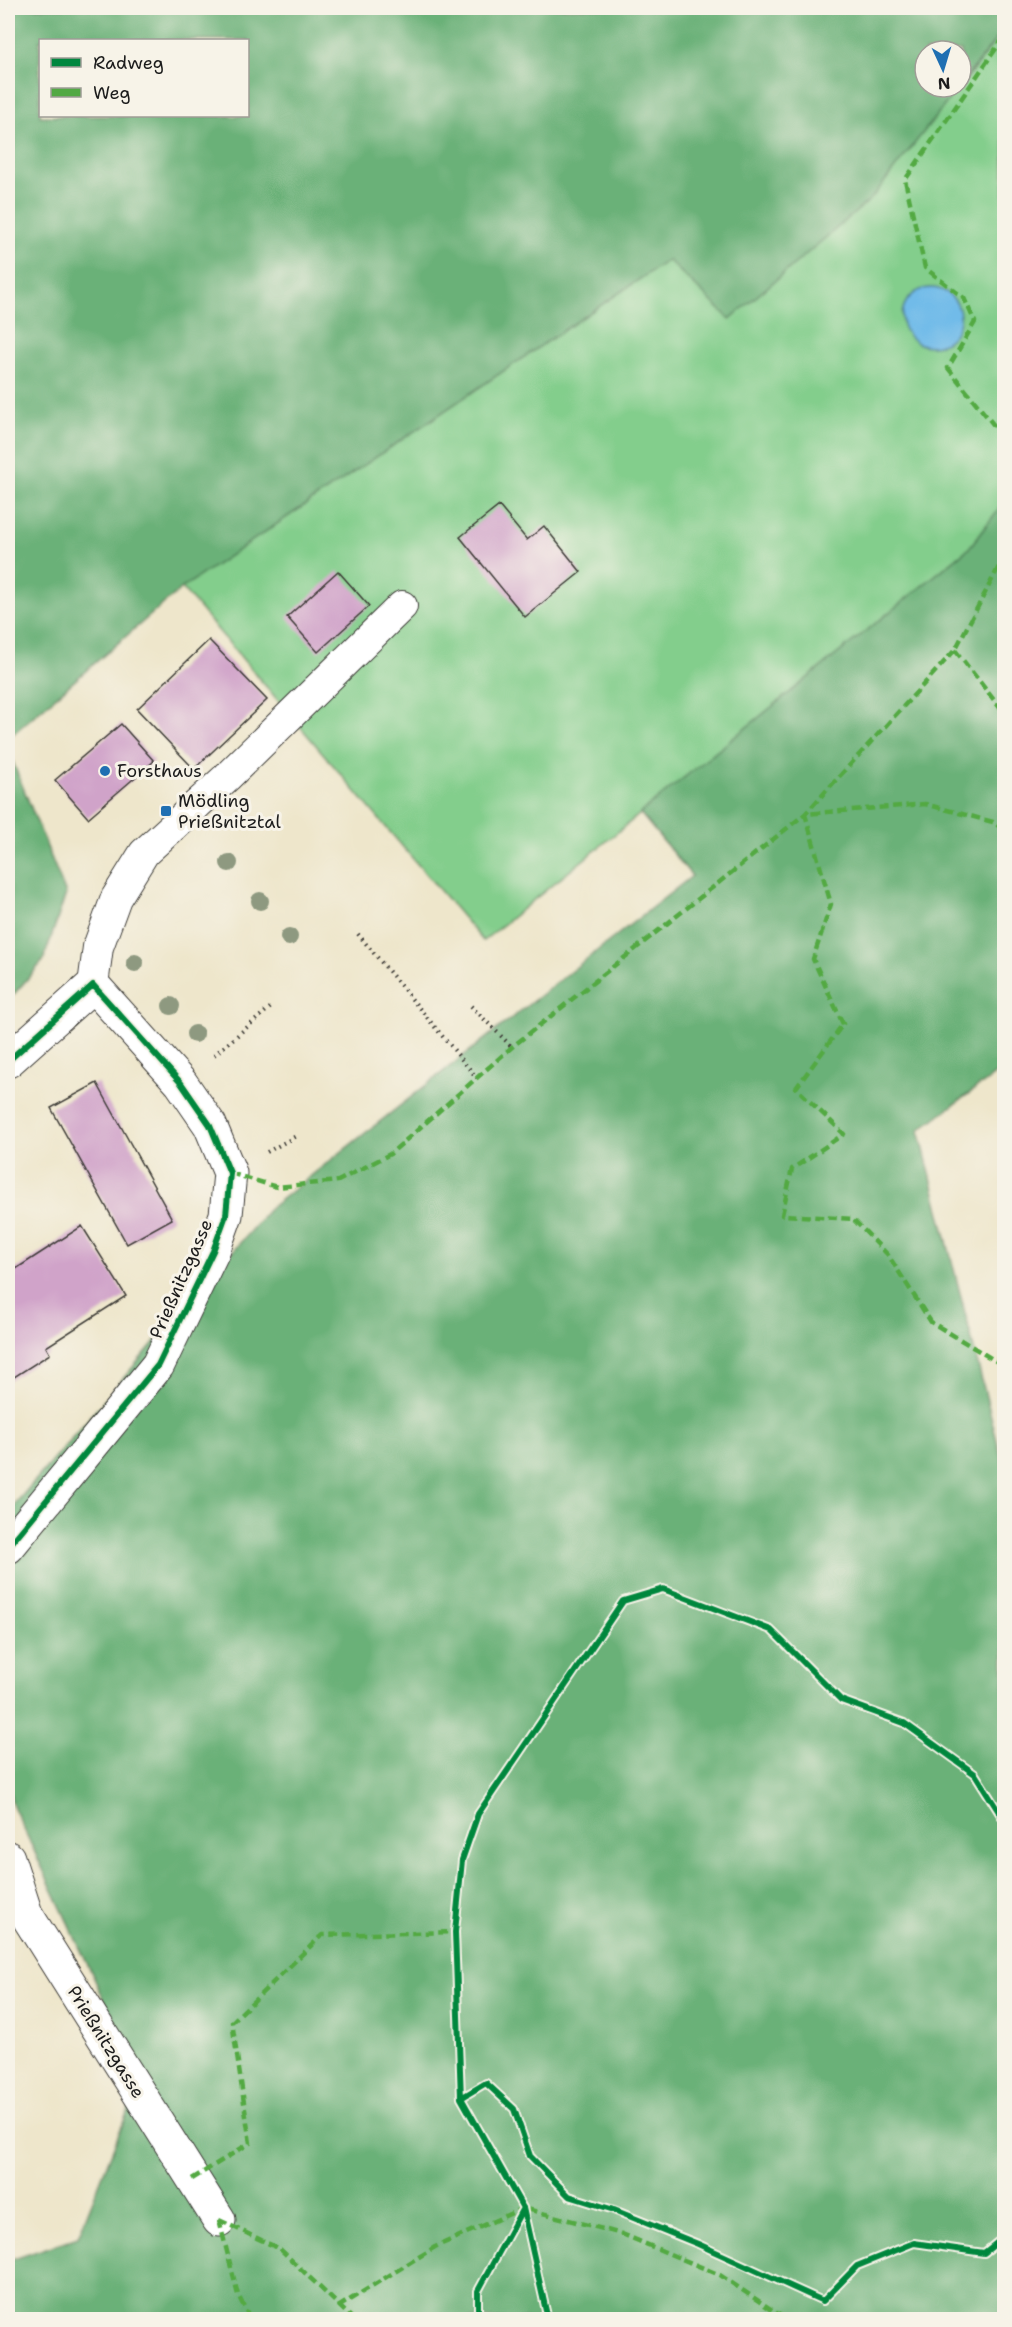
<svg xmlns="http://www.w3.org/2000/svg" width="1012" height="2327" viewBox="0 0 1012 2327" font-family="'Shantell Sans',sans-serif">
<rect width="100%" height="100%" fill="#f7f3e8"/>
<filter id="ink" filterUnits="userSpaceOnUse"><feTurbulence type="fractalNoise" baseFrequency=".0167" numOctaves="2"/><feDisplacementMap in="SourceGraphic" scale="12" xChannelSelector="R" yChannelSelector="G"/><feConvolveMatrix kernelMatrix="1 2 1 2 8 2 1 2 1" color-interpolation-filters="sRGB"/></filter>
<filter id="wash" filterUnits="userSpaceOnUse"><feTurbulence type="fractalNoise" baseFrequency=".008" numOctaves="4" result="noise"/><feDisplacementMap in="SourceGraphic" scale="24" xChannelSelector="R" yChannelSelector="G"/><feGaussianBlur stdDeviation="1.35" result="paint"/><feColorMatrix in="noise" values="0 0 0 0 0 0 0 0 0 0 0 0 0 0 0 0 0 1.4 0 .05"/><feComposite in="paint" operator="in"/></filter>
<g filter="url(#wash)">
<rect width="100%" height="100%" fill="#eee6cb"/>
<!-- green -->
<path fill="#83ce8c" stroke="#507554" stroke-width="1.5" d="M 1004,29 L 1004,504 L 969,548 L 483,941 L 182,588 L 668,260 L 730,319 L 961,87 Z"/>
<!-- forest -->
<path fill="#6ab178" stroke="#43664a" stroke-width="1.5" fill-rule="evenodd" d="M 8,8 L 1004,8 L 1004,29 L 961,84 L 961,51 L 925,51 L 925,87 L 959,87 L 871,199 L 730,319 L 668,260 L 182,588 L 8,738 ZM 40,40 L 248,40 L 248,116 L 40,116 Z
M 1004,502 L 1004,1068 L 919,1130 L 1004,1468 L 1004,2319 L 8,2319 L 8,2261 L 78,2237 L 141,2078 L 14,1808 L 8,1787 L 8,1512 L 270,1208 L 692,876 L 640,813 L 969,548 Z
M 8,750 L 66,894 L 43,961 L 8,1001 Z"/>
<!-- water -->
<path fill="#71bbe9" stroke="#466c82" stroke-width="1.5" d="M902 317a29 29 0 1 1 58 0a29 29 0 1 1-58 0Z"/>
<g id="blocks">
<!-- building -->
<path fill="#d0a3c9" d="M 499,506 L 527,540 L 544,526 L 581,572 L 525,617 L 460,537 Z
M 338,571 L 369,606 L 318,652 L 287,617 Z
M 209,640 L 267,700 L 194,769 L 137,709 Z
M 121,724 L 154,761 L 88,818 L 55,780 Z
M 97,1083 L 172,1219 L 127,1244 L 51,1108 Z
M 82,1226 L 126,1296 L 46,1347 L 50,1354 L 8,1381 L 8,1274 Z"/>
</g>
</g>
<g filter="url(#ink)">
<use href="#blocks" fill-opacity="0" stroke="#3c3a36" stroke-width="1.5"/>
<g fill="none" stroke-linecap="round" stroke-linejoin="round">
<!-- lane casing -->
<g stroke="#3c3a36" stroke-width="32">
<path id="lane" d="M 93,985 L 98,947 L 116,898 L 144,853 L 227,777 L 402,606"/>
</g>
<!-- street casing -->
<g stroke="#3c3a36" stroke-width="35">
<path id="street" d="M 8,1061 L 93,985 L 181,1083 L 210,1125 L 230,1173 L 226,1215 L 213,1251 L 158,1365 L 8,1547
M 8,1858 L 26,1914 L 219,2220"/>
</g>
<!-- path -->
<path stroke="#3c3a36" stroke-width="4" stroke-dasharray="1.5 4.5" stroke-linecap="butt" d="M 358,934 L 477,1078
M 471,1006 L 512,1047
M 214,1055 L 271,1007
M 267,1152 L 298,1135"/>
<!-- lane -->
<use href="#lane" stroke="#fff" stroke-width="30"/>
<!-- street -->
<use href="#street" stroke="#fff" stroke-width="33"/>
<!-- quiet -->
<path stroke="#52a943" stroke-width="4.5" stroke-dasharray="9 4.5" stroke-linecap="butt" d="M 1004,37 L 905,180 L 925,268 L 964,298 L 975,322 L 948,368 L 1004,438
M 955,650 L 1004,713
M 1004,830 L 993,822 L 925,804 L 805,814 L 831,904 L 813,959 L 843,1024 L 796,1088 L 844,1134 L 792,1169 L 782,1215 L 853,1219 L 888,1255 L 931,1322 L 1004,1366
M 230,1173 L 277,1187 L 338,1181 L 390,1154 L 512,1047 L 805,814 L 955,650 L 1004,557
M 1004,2082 L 1002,2091 L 1004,2094
M 192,2179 L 250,2143 L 232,2022 L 322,1935 L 455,1932
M 219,2220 L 280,2249 L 354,2320
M 219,2220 L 238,2295 L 251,2320
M 338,2307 L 435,2247 L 523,2208 L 622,2234 L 720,2275 L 787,2320"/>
<!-- cycleway casing -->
<g stroke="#f7f3e8" stroke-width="10">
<path id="cycleway" d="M 8,1061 L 93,985 L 181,1083 L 210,1125 L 230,1173 L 226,1215 L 213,1251 L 158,1365 L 8,1547
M 461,2098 L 486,2083 L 514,2109 L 530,2156 L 569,2196 L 614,2210 L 698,2244 L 823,2301 L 857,2266 L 914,2243 L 984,2253 L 1004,2237
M 478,2320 L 478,2291 L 523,2208
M 548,2320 L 523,2208 L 461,2098 L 455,1932 L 462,1860 L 478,1814 L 623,1601 L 663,1589 L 771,1630 L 841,1700 L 904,1723 L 975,1774 L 1004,1820"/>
</g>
<!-- cycleway -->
<use href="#cycleway" stroke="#00873e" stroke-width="6"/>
</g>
<!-- trees -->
<g fill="#8e9980">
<circle cx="229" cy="863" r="9"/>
<circle cx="260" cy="901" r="9"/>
<circle cx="289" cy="937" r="9"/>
<circle cx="135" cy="963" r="9"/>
<circle cx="171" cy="1006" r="9"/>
<circle cx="195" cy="1034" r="9"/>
</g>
</g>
<!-- markers -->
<g fill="#1f6fb2" stroke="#f7f3e8" stroke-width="2">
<circle cx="105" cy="771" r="6"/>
<rect x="160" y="805" width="12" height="12" rx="3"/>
</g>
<g text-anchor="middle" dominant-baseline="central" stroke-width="6" stroke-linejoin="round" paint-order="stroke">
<!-- poi labels -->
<g font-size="18" fill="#1c1c1c" stroke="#f7f3e8" text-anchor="start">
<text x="117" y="771">Forsthaus</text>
<text x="178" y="801">Mödling<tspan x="178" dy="21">Prießnitztal</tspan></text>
</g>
<!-- street labels -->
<g font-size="18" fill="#1c1c1c" stroke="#f7f3e8">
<text transform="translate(181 1279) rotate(-66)">Prießnitzgasse</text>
<text transform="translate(106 2042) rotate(58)">Prießnitzgasse</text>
</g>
</g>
<!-- margin -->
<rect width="1012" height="2327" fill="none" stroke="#f7f3e8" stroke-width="30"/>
<!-- legend -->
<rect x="39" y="39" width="210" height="78" fill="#f7f3e8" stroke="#9f9d96" stroke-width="1.5"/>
<rect x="51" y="58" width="30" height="9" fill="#00873e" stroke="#9f9d96" stroke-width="1.5"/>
<text x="93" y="69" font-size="18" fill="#1c1c1c">Radweg</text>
<rect x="51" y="88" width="30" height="9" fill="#52a943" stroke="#9f9d96" stroke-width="1.5"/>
<text x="93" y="99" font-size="18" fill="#1c1c1c">Weg</text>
<!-- north arrow -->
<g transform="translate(943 69) rotate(176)"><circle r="28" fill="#f7f3e8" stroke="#9f9d96" stroke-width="1.5"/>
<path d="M0-4.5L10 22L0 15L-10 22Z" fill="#1f6fb2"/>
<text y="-9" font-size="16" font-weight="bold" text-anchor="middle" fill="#1c1c1c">N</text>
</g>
</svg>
